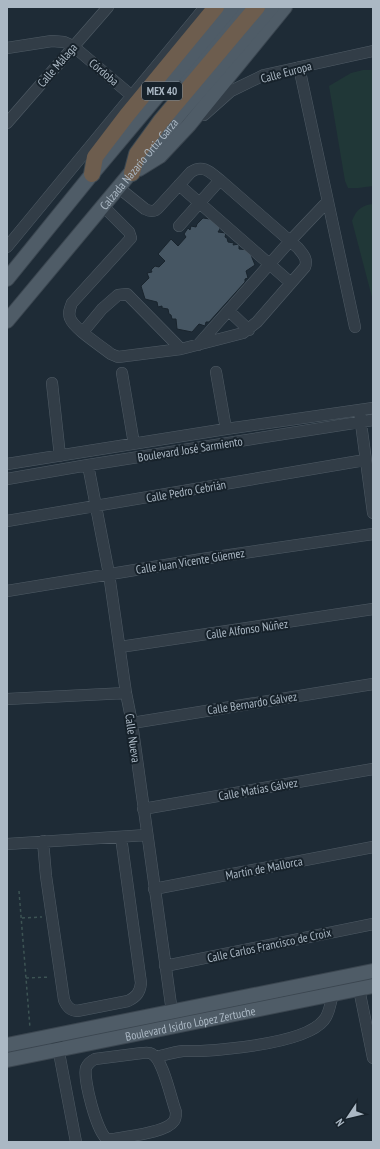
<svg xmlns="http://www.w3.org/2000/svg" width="380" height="1149" viewBox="0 0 380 1149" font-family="'PT Sans Narrow',sans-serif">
<rect width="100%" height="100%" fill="#1e2b36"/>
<!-- grass -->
<path fill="#203737" d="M 363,70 L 373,70 L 373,186 L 358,188 L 348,188 L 345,181 L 329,86 L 351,73 Z
M 373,204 L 373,301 L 352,221 C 356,210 362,205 373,204 Z"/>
<!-- building -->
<path fill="#465663" stroke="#19242d" d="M 203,218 L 217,220 L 220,229 L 218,232 L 226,233 L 225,237 L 227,238 L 228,242 L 234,243 L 233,245 L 239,244 L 239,249 L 249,250 L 255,265 L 246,271 L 248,278 L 245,279 L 245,282 L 209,322 L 206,322 L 205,326 L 199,324 L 192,332 L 177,329 L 176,319 L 172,319 L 171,315 L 169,314 L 168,309 L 162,308 L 162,306 L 158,307 L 157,302 L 145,299 L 141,286 L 149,278 L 147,273 L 152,272 L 151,270 L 155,266 L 159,267 L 165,261 L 158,254 L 171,239 L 178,246 L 186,237 L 184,234 L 188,228 L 190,230 L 191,226 L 196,227 L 197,224 Z"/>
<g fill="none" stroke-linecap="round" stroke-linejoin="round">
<!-- minor casing -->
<g stroke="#4f5b65" stroke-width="12">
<path id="minor" d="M 7,48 L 52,41 L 64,42 L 73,46 L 132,96
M 299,67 L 355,327
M 204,115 L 231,91 L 264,75 L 373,51
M 7,123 L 108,7
M 179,185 L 291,283
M 103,206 L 129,232 L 131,238 L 72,303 C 70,308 68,312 70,318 C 74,329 101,346 111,354 L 118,357 L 181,349 L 243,333 L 257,322 L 305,267 C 308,259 303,254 298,248 L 220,180 C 210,172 203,164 191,172 L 159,207 C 155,212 151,212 145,209 L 119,188
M 179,226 L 220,180
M 7,247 L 205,7
M 229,311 L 249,330
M 83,332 L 102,309 L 118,295 L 127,294 L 181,349
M 198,345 L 290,241 L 328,201
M 216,372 L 226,429
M 122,373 L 134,444
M 52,383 L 60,456
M 360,416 L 373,513
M 7,464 L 226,429 L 373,408
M 88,465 L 109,574 L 126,693 L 132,723 L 172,1012
M 7,479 L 88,465 L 373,420
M 7,521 L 365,460
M 7,591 L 202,559 L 373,534
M 120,647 L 373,609
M 7,699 L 126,693
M 132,723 L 373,684
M 143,809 L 373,769
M 43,841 L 46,876 L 64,1000 C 67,1007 70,1010 77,1011 L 128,1001 C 136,997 140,993 141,983 L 121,837
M 7,844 L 147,835
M 154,889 L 373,847
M 165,966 L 373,924
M 359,989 L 373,1058
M 57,1042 L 76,1142
M 142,1053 C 145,1053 149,1052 152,1054 C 163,1059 171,1099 176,1112 C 176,1115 176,1118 174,1121 C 166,1133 128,1136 114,1139 L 107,1139 C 97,1133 83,1079 86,1068 C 88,1063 91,1061 95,1059 Z
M 156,1057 C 165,1055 174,1052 183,1051 C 189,1051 195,1051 201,1051 C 230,1049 306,1043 324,1020 C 330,1013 330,1003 333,994"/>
</g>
<!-- major casing -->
<g stroke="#3b4650" stroke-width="16">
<g id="major">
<path d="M 186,77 L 245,7"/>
<path d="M 139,169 L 160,156 L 189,125 L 285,7"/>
<path d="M 7,279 L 92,174 L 232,7"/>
<path id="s1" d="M 7,321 L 183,110 L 272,7"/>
<path d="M 7,1045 L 373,971"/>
<path id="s2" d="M 7,1060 L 373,986"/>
</g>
</g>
<!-- highway casing -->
<g stroke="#3c4851" stroke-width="18">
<path id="highway" d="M 132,173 L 137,154 L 161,121 L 257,7
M 92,174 L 95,157 L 127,115 L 216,7"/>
</g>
<!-- path -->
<path stroke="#3d5454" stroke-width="1.5" stroke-dasharray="3 3" stroke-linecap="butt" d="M 19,891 L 30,1028
M 22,918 L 42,917
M 26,978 L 50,977"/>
<!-- minor -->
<use href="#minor" stroke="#323d47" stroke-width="11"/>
<!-- major -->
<use href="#major" stroke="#4f5c67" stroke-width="14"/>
<!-- highway -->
<use href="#highway" stroke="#6d5d4e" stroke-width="16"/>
</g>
<g text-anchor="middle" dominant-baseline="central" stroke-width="4" stroke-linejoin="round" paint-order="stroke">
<!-- shield labels -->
<rect fill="#17222b" stroke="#7f8b96" stroke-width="1" x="142" y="82" width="40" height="18" rx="3"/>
<g font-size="11" font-weight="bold" fill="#abb8c4">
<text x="162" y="91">MEX 40</text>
</g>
<!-- street labels -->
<g font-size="12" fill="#abb8c4" stroke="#17222b">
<text transform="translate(57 65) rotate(-49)">Calle Málaga</text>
<text transform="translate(104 72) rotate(40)">Córdoba</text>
<text transform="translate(286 72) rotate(-15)">Calle Europa</text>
<text stroke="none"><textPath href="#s1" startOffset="205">Calzada Nazario Ortiz Garza</textPath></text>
<text transform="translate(190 449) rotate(-9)">Boulevard José Sarmiento</text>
<text transform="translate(186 491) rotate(-10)">Calle Pedro Cebrián</text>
<text transform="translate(190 561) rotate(-9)">Calle Juan Vicente Güemez</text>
<text transform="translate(247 629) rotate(-8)">Calle Alfonso Núñez</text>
<text transform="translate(252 703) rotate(-9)">Calle Bernardo Gálvez</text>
<text transform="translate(133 738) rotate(82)">Calle Nueva</text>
<text transform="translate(258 789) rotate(-10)">Calle Matías Gálvez</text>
<text transform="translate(264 868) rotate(-11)">Martín de Mallorca</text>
<text transform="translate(269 945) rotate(-12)">Calle Carlos Francisco de Croix</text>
<text stroke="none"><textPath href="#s2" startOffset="187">Boulevard Isidro López Zertuche</textPath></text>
</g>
</g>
<!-- border -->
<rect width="380" height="1149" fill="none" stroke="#abb8c4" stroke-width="16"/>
<!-- north arrow -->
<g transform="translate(348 1117) rotate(235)" stroke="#17222b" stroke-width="3" paint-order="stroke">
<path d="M0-3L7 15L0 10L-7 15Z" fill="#abb8c4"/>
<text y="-6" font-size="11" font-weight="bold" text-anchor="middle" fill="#abb8c4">N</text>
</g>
</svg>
